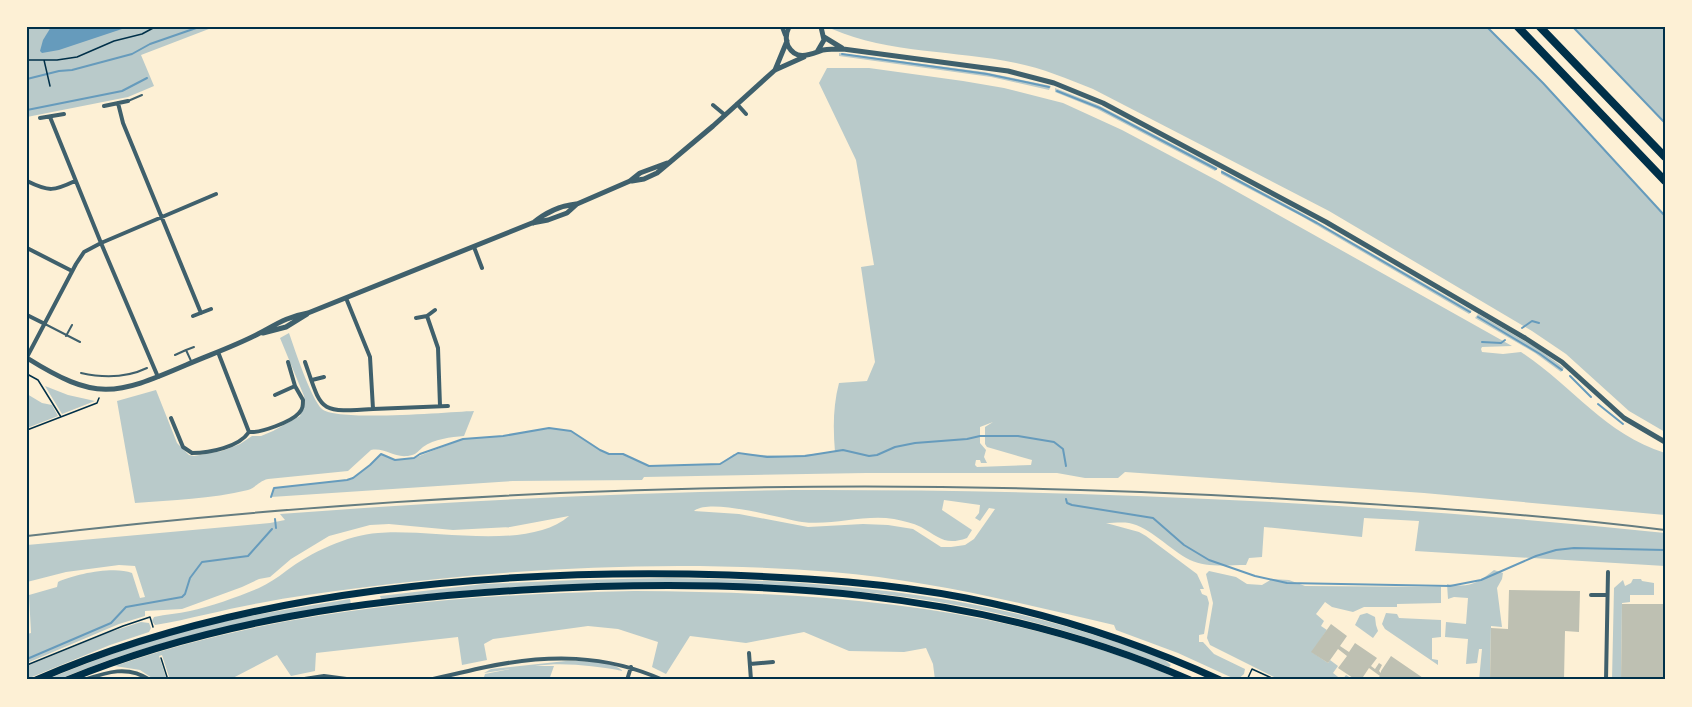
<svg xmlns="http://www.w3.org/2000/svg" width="1692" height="707" viewBox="0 0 1692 707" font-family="Karla,sans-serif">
<rect width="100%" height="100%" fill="#fdf0d5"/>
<!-- green -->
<path fill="#b9caca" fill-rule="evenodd" d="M 27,27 L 214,27 L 141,55 L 154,86 L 128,97 L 27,117 Z
M 834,27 L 1487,27 L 1543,83 L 1665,216 L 1665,432 L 1629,411 L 1566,354 L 1532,331 L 1329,211 L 1093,89 C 1068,79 1042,68 1016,63 C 955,50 889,54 832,29 Z
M 1573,27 L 1665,27 L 1665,123 Z
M 839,53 L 984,72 L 1051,86 L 1049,90 L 991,77 L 839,56 Z
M 827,68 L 869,68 L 963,81 L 1004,88 L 1063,103 L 1122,130 L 1218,181 L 1512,346 L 1482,347 L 1481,349 L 1482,352 L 1503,354 L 1521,352 C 1573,386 1603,433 1665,453 L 1665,515 L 1424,493 L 1125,472 L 1118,478 L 1085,478 L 1057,473 L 866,473 L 644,477 L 642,480 L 513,481 L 271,497 L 274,488 L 347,480 L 353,478 L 370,465 L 381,454 L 395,460 L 414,458 L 463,439 L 503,436 L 549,428 L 571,431 L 600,450 L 609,454 L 623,454 L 649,466 L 720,464 L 734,454 L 792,456 L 835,452 C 833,428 833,406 839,383 L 867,381 L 875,362 L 861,267 L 874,265 L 856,160 L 819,83 ZM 993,422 L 985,427 L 985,444 L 987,447 L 1032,460 L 1031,465 L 977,467 L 975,465 L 976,460 L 980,460 L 981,463 L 987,463 L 984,457 L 986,450 L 980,443 L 980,427 Z
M 1055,88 L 1098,105 L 1218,168 L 1215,171 L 1097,109 L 1055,92 Z
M 1221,170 L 1302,213 L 1472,311 L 1469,314 L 1301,216 L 1221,174 Z
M 1478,314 L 1537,348 L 1564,368 L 1561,372 L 1535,353 L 1475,318 Z
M 289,333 C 295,350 311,399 322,409 C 337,422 448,412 474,411 L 464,436 C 451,437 434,439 423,447 C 419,450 417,454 412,455 C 395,460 386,447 371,450 L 348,471 L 268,479 C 259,481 255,488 248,490 C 211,499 172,500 135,503 L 117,401 L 156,390 L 177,443 L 189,455 L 194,456 L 222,451 L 240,444 L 252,436 L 261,436 L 273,431 L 300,416 L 305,403 L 304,396 L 280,338 Z
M 45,386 L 68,395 L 95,401 L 62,414 Z
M 27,394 L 42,403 L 52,405 L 58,416 L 27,428 Z
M 793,490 C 1084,489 1375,503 1665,533 L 1665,566 L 1415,551 L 1419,521 L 1364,518 L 1362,537 L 1264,527 L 1262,557 L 1249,558 L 1246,565 C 1228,565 1207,568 1190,560 C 1170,550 1150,527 1129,523 C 1122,522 1113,523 1106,523 L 1139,532 L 1146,536 L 1197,574 L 1204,589 L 1200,589 L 1202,594 L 1207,596 L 1209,603 L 1204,634 L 1199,635 L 1199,642 L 1203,642 L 1214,654 L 1245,669 L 1244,674 L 1237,680 L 1178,653 L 1116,630 L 1114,625 C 1021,603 927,580 832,572 C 672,559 510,568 351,589 C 321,593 290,597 260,603 C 225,609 191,619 155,625 L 152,621 L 154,617 C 166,614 178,614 190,611 C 210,607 240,596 259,588 C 269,583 277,578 286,571 C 310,553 347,535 378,533 C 430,528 528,552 569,516 L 510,527 L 453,530 L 389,524 L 370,525 L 329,536 L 291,559 L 270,577 L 259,579 L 242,587 L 182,609 L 145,611 L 145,616 L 119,624 L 27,663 L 27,634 L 31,633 L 29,595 L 57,587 L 58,582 C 75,574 114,566 132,573 L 140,598 L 145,597 L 135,566 L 119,565 L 66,572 L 27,582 L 27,545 L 270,523 L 285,520 L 280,514 C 451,501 621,493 793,490 ZM 944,500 L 980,505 L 979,513 L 975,518 L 980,521 L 989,508 L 995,509 L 974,539 L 965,545 L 951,547 L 941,547 L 913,529 L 888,525 L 863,524 L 808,527 L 739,514 L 694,511 C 710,497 782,519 802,522 C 833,526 864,514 894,519 C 903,521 913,523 921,527 C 939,537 945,546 967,538 L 972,530 L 942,510 Z
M 1494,570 L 1503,573 L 1502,579 L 1497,588 L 1502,627 L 1491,626 L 1490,680 L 1479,680 L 1482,649 L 1479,649 L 1477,663 L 1466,664 L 1468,639 L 1445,637 L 1446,622 L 1466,624 L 1468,598 L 1454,597 L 1448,599 L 1447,584 C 1470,588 1476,584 1494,570 Z
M 1209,571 L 1236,577 L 1247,584 L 1262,585 L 1272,579 L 1289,580 L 1305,586 L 1441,587 L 1441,603 L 1397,604 L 1397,607 L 1364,607 L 1353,612 L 1332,607 L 1325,602 L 1316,614 L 1324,621 L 1321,626 L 1327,630 L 1312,652 L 1328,663 L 1330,660 L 1338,666 L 1333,673 L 1342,680 L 1346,675 L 1354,680 L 1280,680 L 1210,645 L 1207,638 L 1213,603 L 1206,574 Z
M 668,578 C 819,580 969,592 1113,641 C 1128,646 1161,655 1171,665 L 1169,667 C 1111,644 1052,625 991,612 C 915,595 835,588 757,585 C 631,579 506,585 381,599 L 380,596 L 484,584 L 577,580 Z
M 1633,579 L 1641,579 L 1642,581 L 1654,583 L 1654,595 L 1630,595 L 1630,602 L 1622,603 L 1621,680 L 1612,680 L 1614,588 L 1623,580 L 1625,586 L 1631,583 Z
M 634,591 C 820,592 1008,604 1181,680 L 935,680 L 933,664 L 926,648 L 904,652 L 849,651 L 804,632 L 746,643 L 690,636 L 666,674 L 652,667 L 658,642 L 618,629 L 588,626 L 493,639 L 484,644 L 487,660 L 462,665 L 458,637 L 316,653 L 315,671 L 291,676 L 277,655 L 229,680 L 170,680 L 162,655 L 159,656 L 167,680 L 155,680 L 140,670 L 115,666 C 279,609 461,594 634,591 Z
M 350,599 L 351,604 C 248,620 153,640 57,680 L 45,680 C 92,661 139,643 188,630 C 241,616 296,608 350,599 Z
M 1367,613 L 1375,617 L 1376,625 L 1378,631 L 1373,638 L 1355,625 L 1360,615 Z
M 1386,613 L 1397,614 L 1399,618 L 1441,620 L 1441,637 L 1432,638 L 1432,659 L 1438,660 L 1438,665 L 1385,629 L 1382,624 Z
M 141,622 L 149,623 L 151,628 L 149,632 L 110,645 L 27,679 L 27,666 L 110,632 Z
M 566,661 C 580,661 612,660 623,671 C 594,666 564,662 535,666 L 554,666 L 549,680 L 483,680 L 485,674 L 510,669 L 484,673 L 491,669 Z"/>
<!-- water -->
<path fill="#669bbc" d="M 51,27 L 128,27 L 59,50 L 42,53 L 40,51 L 43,40 Z"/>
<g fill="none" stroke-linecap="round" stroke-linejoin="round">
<!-- stream -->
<path stroke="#669bbc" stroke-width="2" d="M 1487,27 L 1543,83 L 1665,216
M 1573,27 L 1665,123
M 842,54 L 987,74 L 1049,87
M 27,79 L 59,71 L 72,70 L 132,54 L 150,44 L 199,27
M 1057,91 L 1100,108 L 1216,169
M 27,110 L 122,91 L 147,78
M 1222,172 L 1317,223 L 1470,312
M 1478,317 L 1540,354 L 1562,370
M 1522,328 L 1532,321 L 1539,323
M 1482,342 L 1501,343 L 1505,340
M 1570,376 L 1591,397
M 1598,404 L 1623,424
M 271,497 L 274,488 L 347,480 L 353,478 L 370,465 L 381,454 L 395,460 L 414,458 L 420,454 L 463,439 L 503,436 L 549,428 L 571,431 L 600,450 L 609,454 L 623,454 L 649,466 L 720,464 L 738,453 L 767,457 L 805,456 L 843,450 L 869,456 L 877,455 L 895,447 L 915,443 L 967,439 L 980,436 L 1018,436 L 1054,442 L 1063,449 L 1066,466
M 1066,499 L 1067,503 L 1072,505 L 1153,518 L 1184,545 L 1209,560 L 1255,576 L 1287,583 L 1450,586 L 1481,580 L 1536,556 L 1556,550 L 1574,548 L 1665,550
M 275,519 L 276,528
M 27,659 L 111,623 L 126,607 L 182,597 L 185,594 L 190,578 L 202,562 L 248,556 L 272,529"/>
</g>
<!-- building -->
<path fill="#bec0b2" d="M 1509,590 L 1580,591 L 1579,632 L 1565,631 L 1564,680 L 1490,680 L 1491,628 L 1508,629 Z
M 1622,604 L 1665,604 L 1665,680 L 1621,680 Z
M 1331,624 L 1347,636 L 1340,646 L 1349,652 L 1355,643 L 1377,658 L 1371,666 L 1375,669 L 1379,663 L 1382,665 L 1379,671 L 1381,673 L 1381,671 L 1391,656 L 1426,680 L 1375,680 L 1380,676 L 1369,668 L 1361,680 L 1356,680 L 1338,668 L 1347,656 L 1338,649 L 1328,663 L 1311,652 Z"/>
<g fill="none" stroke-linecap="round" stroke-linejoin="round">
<!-- path -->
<path stroke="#003049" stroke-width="1.5" d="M 27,60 L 57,60 L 77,57 L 114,41 L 142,34 L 155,27
M 44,60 L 50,86
M 27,374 L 38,380 L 61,417
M 27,430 L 97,403 L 99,398
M 161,658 L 168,680
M 27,665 L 123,626 L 150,617 L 153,627
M 1247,680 L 1252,669 L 1276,680"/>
<!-- service -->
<path stroke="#3f606c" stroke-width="2" d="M 128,101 L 142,95
M 45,324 L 80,342
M 66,336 L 72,325
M 186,350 L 194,347
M 175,355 L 186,350 L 192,363
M 81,373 C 103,378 126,378 147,368"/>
<!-- minor -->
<path stroke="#3f606c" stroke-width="4" d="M 782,27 L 785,35
M 118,103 L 123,123 L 201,313
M 737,104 L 746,114
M 713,105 L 725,115
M 104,106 L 128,101
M 50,117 L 101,243 L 158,377
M 40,118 L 64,114
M 27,181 C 49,192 54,191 75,181
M 474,247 L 482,268
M 27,248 L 72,271
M 346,298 L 370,357 L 373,409 L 448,406
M 27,315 L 45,324
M 193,316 L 211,309
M 427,316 L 438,348 L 440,406
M 416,318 L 427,316 L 435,310
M 218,352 L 249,432 C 261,433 291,422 299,413 C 303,409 303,405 303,400 L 295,386 L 288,362
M 27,357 L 76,264 L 84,252 L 101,243 L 216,194
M 305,362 C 322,411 318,413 373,409
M 312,380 L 324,377
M 275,395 L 295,386
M 171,418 L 183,447 L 192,453 C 210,453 239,447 249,432
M 1591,595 L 1607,595
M 749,653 L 751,680
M 750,664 L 773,662
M 84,680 C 107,672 128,665 150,680
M 298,680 L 324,676 L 354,680
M 428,680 C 448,676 467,671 486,667 C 548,654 605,654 663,680
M 627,680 L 631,667
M 899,680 L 900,680
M 1606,680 L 1608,572"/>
<!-- tertiary -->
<path stroke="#3f606c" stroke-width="5" d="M 789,27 C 786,33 785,39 788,46 C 797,62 811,54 823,50 C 830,49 836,49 843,49 L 1008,71 L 1054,83 L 1103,103 L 1326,222 L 1525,338 L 1562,362 L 1624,418 L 1665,442
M 824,37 L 842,48
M 817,52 L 824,40 L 821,27
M 775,70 L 787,41
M 632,181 L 644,179 L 657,173 L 713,126 L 775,70 L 804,57
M 533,223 C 546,212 559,206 576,204
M 263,333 L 286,327 L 307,314
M 27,358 C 96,401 114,396 186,365 C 209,355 235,346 258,334 C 277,324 286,317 308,313 L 532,223 L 548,220 L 567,213 L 577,204 L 630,181 L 640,173 L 667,163"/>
<!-- primary -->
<path stroke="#003049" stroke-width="7" d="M 36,680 C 244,589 503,568 729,575 C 808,578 888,583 966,598 C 1053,615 1139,643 1220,680
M 67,680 C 211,621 368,599 523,590 C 748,577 981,588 1190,680"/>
<!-- motorway -->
<path stroke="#003049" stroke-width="8" d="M 1518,27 L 1665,181
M 1540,27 L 1665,157"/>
<!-- rail -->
<path stroke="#657d81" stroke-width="2" d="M 27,536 C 450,486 878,474 1303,500 C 1424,507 1545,515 1665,530"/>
</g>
<!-- border -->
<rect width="1692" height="707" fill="none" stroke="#fdf0d5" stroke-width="57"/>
<rect x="28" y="28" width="1636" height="650" fill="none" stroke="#003049" stroke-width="2"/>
</svg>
